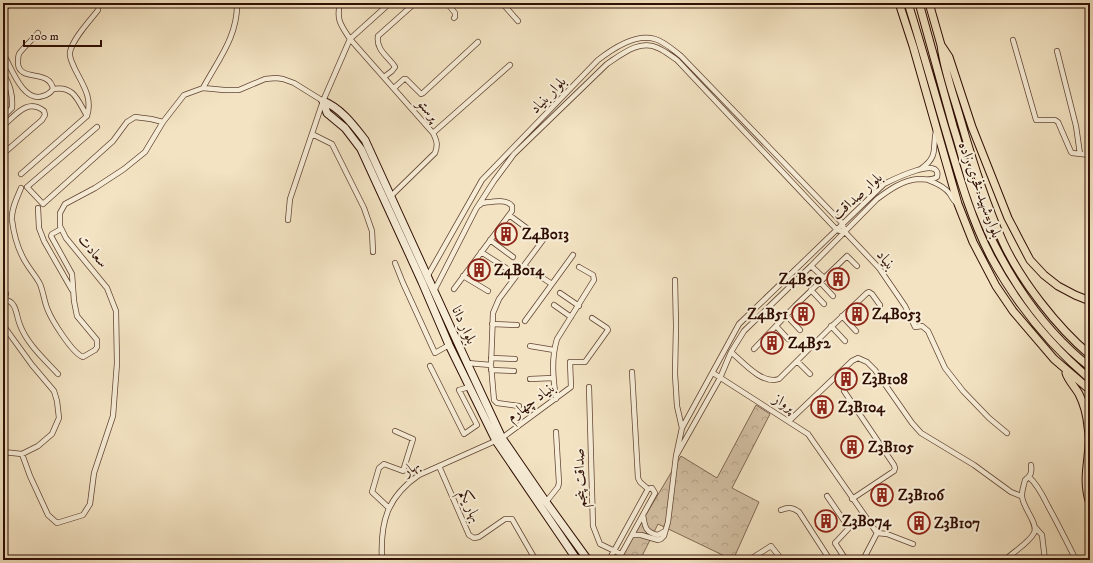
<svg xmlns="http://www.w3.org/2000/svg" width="1093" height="563" viewBox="0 0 1093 563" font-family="'IM FELL DW Pica',Amiri,serif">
<defs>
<pattern id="park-crowns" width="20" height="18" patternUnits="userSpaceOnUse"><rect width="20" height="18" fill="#d2bfa2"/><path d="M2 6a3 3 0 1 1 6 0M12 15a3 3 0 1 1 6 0" fill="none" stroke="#b5a38a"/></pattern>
</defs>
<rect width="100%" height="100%" fill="#f3e3c2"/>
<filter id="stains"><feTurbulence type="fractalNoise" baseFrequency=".005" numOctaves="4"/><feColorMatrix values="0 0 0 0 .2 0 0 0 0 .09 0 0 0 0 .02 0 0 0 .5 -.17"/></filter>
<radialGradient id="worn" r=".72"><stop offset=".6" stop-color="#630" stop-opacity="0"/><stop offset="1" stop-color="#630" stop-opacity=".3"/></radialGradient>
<!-- park -->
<path fill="url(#park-crowns)" stroke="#816753" d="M 756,405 L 770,414 L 732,488 L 759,502 L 733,560 L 658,524 L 640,560 L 619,560 L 681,456 L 717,478 Z"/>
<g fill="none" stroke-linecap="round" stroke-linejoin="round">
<!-- street casing -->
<g stroke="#614434" stroke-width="6">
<path id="street" d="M 340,3 C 336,20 341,25 350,39 L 433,133 C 437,141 438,145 435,153 L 390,197
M 447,3 L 455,13 L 455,17 L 454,18
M 502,3 L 518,21
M 3,9 L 12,3
M 1013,40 L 1036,120 L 1055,120 L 1058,122 L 1071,152 L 1072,153 L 1090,155
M 1057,51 L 1076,126 L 1080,154
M 3,56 L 5,57 C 12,70 24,103 43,96 C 47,95 51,92 53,89 C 50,69 20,82 18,64 C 18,61 18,56 19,54 C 21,50 34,38 38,33
M 3,73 C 10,85 13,94 12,108 L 3,117
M 384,77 L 392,71 L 395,67 L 393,64 C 386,55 376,49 378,36 L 415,3
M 203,88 C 218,60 238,36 237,3
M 394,88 L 404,79 L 406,79 L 421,94 L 423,93 L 478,42
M 87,116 C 93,97 82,84 74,67 C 72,62 69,57 70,52 C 73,38 90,21 98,10
M 3,126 C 16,115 27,98 44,111 L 45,115 L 42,120 L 4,153
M 97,127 L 27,187 L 43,204 L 113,141 L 127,122 L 135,117 L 151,119 L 163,122
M 433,133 L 510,65
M 312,134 L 332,144 L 364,208 L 372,231 L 373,252
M 922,168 C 939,156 932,147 936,131
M 21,174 L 87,116 C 78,101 74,85 53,89
M 928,180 C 936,183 945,187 950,194 C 953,199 953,201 958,204
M 21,188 C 17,198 11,209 12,220 C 14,236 19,253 28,266 C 32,272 37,278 40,284 C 43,291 44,300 47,308 C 51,319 72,353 83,357 L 95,350 L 97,347 L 97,340 L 77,316 L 74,301 L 72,274 L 51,236 L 52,234 L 61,229
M 38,208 L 39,228 L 44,241 L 72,290
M 509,215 L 528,229
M 288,220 L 290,199 L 323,101 L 350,39 L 390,3
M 490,240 L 513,257
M 481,252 L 506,268
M 395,263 L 403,283 L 435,353 L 449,345
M 524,266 L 552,284 L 573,255
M 811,266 L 824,278
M 463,276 L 488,291
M 427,277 L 482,180 L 598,60 C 612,49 636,33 655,39 C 665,42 673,50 681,56 L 842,223 L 845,232
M 675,280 L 676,326 L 675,374 L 677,406 L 682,428
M 820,282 L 833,296
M 3,287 L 6,294 L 3,302
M 454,289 L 512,211 L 512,206 C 506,198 491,202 482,203 L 480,205
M 811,290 L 824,304
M 434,291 L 476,209 L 494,181 L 514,154 L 607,64 C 622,54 640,39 658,48 C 665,51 671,56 677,60 L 837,230 L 845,232 L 879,268 L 905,306 L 915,327 L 922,326 L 928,331 L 945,368 L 963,391 L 989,418 L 1007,433
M 560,293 L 579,306
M 5,300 C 17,301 16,316 20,325 C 27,344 45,360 58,374
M 554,305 L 571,317
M 786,315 L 800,330
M 842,316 L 856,331
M 525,321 L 552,284
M 492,324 L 517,325
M 3,325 L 32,365 L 54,391 L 57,401 L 59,418 L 52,434 L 38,446 L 22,454 L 3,452
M 776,326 L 788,339
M 831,326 L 845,341
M 530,346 L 554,350
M 754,349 L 795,306 L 847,256 L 857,266
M 731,352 C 743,362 762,385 779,379 L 829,329 L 867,293 L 869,292 L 872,294 L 880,305
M 491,358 L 515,359
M 797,361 L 810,374
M 467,363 L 491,365
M 430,366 L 464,434 L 477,425 L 459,390 L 469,387
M 491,370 L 514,371
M 632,372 L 638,478 L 640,482 L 648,489
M 713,373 L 808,434 L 877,533 L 863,560
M 530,379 L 553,378
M 589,387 L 593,526 L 600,544 L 621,554
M 844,391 L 894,465 L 895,468 L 894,471 L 852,499
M 556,399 C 553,378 551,359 557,339 L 594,280 L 593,275 L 579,267
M 519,406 L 497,403 L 494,400 L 491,365 L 493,313 L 499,299 L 543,240
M 789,421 L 852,361 L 858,358 L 867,362 L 875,370 L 912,423 L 921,433 L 974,465 L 1011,492 L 1021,496
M 22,454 L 30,476 L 48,515 L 57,523 L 83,515 L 90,504 L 94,473 L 113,416 L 117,363 L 116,311 L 107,288 L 66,238 L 60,226 L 60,213 L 65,204 L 95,188 L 124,169 L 145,152 L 163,122 L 184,95 L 203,88 L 224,90 L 239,90 L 265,79 L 276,78 L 283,79 L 294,83 L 323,101
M 439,466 L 469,535 L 474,538 L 479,537 L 505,519 L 512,519 L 535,559
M 1029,477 C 1038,485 1043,496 1048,506 C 1058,524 1067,542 1076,560
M 827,496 L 849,528 L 835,543 L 846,560
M 546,502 L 558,487 L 559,483 L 556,432
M 389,508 L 372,492 L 379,468 L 384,464 L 403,471 L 413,439 L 395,431
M 781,510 C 788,507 792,507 799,512 L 830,560
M 643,515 C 645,527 645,532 658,535 L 665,531
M 1035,527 L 1042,535 L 1045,560
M 877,533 L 887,534 L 913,544
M 632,535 L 641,535 L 658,540 L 661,539 L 664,536 L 668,522 L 676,456 L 682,428 L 739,324 L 884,184 C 892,180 942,155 937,177 C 931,181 925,179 918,179 C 903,180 889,190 877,199 L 811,266 L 744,331 L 731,352 L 720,378 L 676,456
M 382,560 C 380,522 387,497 419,475 L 502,438 L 571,387 L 570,362 L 585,362 L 608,330 L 607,328 L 592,318
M 609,560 L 648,489 L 652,488 L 655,493 L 618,560
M 749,560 L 771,546 L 782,560
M 1005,560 C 1013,552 1029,543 1034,533 C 1039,523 1021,506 1022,495 C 1022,490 1024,485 1025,480 C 1031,476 1032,472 1031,465"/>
</g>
<!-- secondary casing -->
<g stroke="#300f04" stroke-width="9">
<path id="secondary" d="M 323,101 C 341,108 354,126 365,140 L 467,363 L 502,438 L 546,502 L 588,560
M 323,101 L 327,113 L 345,128 L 361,149 L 422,282 L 449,345 L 496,441 L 577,560"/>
</g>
<!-- primary casing -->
<g stroke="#300f04" stroke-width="9">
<path id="primary" d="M 899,3 L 913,46 L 958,204 L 973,242 L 996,286 L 1013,311 L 1054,359 L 1090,390
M 908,3 C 921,45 933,87 945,128 C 958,172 970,217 991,257 C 1016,303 1050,345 1090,379
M 919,3 C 930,44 942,85 953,126 C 960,147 965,169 972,190 C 993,255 1036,325 1090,367
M 929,3 L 941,45 L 949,57 L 972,127 L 1008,218 L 1020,241 L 1030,260 L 1044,275 L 1058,286 L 1075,295 L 1090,301
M 941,45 C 944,70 953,94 960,118 C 972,160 985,202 1003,242 C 1021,281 1057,327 1090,355
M 1066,373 C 1068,380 1075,387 1079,394 C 1084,404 1087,415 1088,427 C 1093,454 1080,474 1090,504"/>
</g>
<!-- street -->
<use href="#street" stroke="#f7edd7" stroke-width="4.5"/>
<!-- secondary -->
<use href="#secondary" stroke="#f7edd7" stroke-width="7"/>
<!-- primary -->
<use href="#primary" stroke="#f3e3c2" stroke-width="7"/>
</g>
<!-- icons -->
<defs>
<g id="building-ring" transform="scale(1.15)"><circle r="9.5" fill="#f7edd7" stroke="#8f2418" stroke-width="1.5"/><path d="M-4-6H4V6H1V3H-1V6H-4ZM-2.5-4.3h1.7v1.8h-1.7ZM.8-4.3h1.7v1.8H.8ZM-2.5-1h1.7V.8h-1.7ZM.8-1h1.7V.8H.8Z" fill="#8f2418"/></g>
</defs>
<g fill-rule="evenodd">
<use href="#building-ring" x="506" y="234"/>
<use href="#building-ring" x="479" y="270"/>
<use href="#building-ring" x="838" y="279"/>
<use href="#building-ring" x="803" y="314"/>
<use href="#building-ring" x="857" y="314"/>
<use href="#building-ring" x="772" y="343"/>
<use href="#building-ring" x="846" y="379"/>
<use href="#building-ring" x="822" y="407"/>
<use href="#building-ring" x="852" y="447"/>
<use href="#building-ring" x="882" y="495"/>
<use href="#building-ring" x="826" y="521"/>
<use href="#building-ring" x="919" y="523"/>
</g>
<g text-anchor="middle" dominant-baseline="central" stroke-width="4" stroke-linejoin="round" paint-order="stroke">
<!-- street labels -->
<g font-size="15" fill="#300f04" stroke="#f7edd7">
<text transform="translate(548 95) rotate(-46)">بلوار بنیاد</text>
<text transform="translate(428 110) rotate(49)">پرستو</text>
<text transform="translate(980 190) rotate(70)">بلوار شهید فخری زاده</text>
<text transform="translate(857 196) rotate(-42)">بلوار صداقت</text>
<text transform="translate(93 251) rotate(50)">سعادت</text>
<text transform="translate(886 260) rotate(51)">بنیاد</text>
<text transform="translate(464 325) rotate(65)">بلوار دانا</text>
<text transform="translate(531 402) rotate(-36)">بنیاد چهارم</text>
<text transform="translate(784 403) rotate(32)">پرواز</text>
<text transform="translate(411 468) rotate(-33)">بهار</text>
<text transform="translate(580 478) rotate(-92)">صداقت پنجم</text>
<text transform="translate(470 506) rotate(66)">بهار یکم</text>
</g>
<!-- poi labels -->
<g font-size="15" font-weight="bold" fill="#300f04" stroke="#f7edd7" text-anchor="start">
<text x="522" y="234">Z4B013</text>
<text x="494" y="270">Z4B014</text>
<text x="822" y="279" text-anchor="end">Z4B50</text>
<text x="788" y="314" text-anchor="end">Z4B51</text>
<text x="872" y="314">Z4B053</text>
<text x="788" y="343">Z4B52</text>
<text x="862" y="379">Z3B108</text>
<text x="838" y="407">Z3B104</text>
<text x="868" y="447">Z3B105</text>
<text x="898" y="495">Z3B106</text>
<text x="842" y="521">Z3B074</text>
<text x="934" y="523">Z3B107</text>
</g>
</g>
<!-- margin -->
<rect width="1093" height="563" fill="none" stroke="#f3e3c2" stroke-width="16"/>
<rect x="4" y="4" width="1085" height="555" fill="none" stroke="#300f04" stroke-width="2"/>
<rect x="8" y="8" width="1077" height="547" fill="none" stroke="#300f04"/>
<!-- scale -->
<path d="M24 40v6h77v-6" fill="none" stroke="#300f04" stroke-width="2"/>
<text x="30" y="40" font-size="12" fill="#300f04" stroke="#f7edd7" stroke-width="3" paint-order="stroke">100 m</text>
<rect width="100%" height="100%" filter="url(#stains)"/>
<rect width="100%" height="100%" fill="url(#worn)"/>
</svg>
